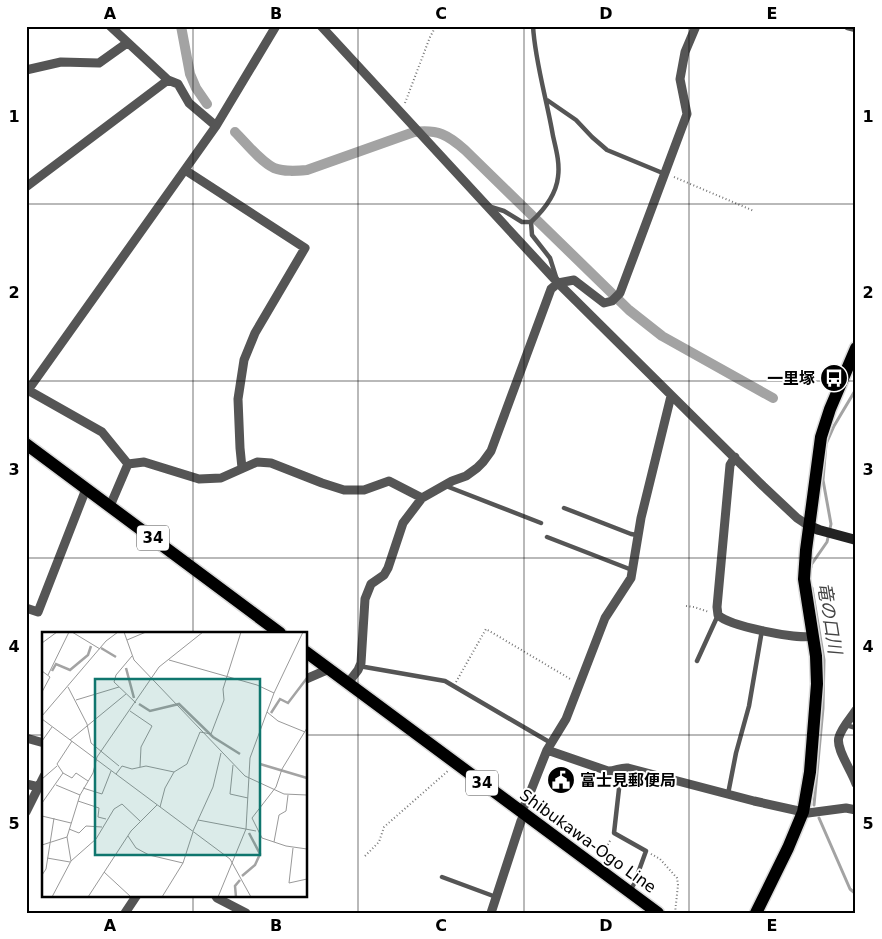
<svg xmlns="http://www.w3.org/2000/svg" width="882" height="939" viewBox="0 0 882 939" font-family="'DejaVu Sans','Noto Sans JP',sans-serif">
<rect width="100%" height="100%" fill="#fff"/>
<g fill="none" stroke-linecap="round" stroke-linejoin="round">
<!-- stream -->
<path stroke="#a3a3a3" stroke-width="3" d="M 811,567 L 811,565 L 827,542 L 831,524 L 823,480 L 826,444 L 834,426 L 856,389
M 812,588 L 824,660 L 823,708 L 814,805
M 819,818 L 850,889 L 856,894"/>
<!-- canal -->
<path stroke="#a3a3a3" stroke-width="10" d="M 181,26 L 190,74 L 196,88 L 207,104
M 235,132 C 246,143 260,161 274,168 C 284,172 296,171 307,170 L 414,132 C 438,129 448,135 465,150 L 629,310 L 662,336 L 773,398"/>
<!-- primary casing -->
<g stroke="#dbdbdb" stroke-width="15">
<path id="primary" d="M 26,444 L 280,633
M 306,652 L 658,913
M 756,913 L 788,848 L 803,812 L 805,801 L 810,772 L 817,684 L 816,656 L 804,579 L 806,550 L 821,437 L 830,409 L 856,348"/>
</g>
<!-- path -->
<path stroke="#777" stroke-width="2" stroke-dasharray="1 2.5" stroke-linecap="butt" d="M 405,103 L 430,37 L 436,26
M 674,177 L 754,211
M 686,606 L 694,607 L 709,612
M 456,682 L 486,629 L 572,680
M 651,854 L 660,859 L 677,878 L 678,885 L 675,913
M 365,856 L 379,842 L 384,827 L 449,770
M 601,857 L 611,839"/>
<!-- lane -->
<path stroke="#555" stroke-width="4.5" d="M 533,26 C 535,62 547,100 553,136 C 556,149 560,163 558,177 C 556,195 544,210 531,222 L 532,235 L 550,258 L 556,277
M 547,100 L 576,120 L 592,137 L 607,150 L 665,174
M 491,207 L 504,211 L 522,222 L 531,222
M 446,486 L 541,523
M 564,508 L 631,534 L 637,535
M 547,537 L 632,570
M 697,661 L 718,615
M 359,666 L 445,681 L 551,743
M 846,725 L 856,728
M 617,770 L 620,780 L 614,833 L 646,851 L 634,884 L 630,891
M 728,794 L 736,753 L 749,706 L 762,630
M 442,877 L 496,897"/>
<!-- street -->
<path stroke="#555" stroke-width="9" d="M 110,26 L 168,80 L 178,84 L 189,103 L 216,126
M 321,26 L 558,283 L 763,486 L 797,518 L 809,526
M 848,26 L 856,28
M 26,70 L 61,62 L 99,63 L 127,43
M 185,170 L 305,248 L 255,333 L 244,360 L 238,399 L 240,448 L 242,468
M 26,187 L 168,80
M 26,389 L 102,432 L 128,464
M 26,393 L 216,126 L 276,26
M 735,457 L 730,465 L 717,607 L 718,615 C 729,626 798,640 813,636
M 110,506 L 128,464 L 144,462 L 199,479 L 221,478 L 257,462 L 271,463 L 322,483 L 344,490 L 364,490 L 389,481 L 422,498
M 26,608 L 38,612 L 86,489
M 306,679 L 329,669
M 348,683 L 358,670 L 361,663 L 365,599 L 371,584 L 384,575 L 388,568 L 403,523 L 422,498 L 452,481 L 466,476 L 477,468 L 483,462 L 491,451 L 551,289 L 558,283 L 574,280 L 604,303 L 612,301 L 620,293 L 687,114 L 680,79 L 685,52 L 696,26
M 856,710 C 850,719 842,727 839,737 C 835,748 852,771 856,784
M 26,738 L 44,743
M 547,750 L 608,771 C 616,771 621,767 628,768 L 754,801 L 808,813 L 846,808 L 856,810
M 26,784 L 39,787
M 26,812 L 44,776
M 520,812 L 526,803 L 547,750 L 566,719 L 605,618 L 631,578 L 641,518 L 671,396
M 215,895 L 217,898 L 246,913
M 125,913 L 137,895
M 491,913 L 521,821 L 524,815"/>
<!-- secondary -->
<path stroke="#222" stroke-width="10" d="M 809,526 L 819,530 L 856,540"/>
<!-- primary -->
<use href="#primary" stroke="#000" stroke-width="12"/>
</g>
<!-- grid -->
<path fill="none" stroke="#000" stroke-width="1" stroke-opacity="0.55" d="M 193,26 L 193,633M 358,26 L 358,913M 524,26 L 524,913M 689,26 L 689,913M 26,204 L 856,204M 26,381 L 856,381M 26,558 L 856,558M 26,735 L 44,735M 306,735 L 856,735M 193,895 L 193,913"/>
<!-- icons -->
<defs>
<g id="bus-disc" transform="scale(1.4375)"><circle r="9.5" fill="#000" stroke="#fff"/><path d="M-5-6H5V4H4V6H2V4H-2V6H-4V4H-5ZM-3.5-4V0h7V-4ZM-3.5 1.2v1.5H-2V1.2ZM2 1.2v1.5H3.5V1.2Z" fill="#fff"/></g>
<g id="civic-disc" transform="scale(1.4375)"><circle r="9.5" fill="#000" stroke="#fff"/><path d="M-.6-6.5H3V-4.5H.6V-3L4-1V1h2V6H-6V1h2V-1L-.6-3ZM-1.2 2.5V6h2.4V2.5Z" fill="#fff"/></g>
</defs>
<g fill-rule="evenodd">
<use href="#bus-disc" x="834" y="378"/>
<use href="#civic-disc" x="561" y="780"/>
</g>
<g text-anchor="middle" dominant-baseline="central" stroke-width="4" stroke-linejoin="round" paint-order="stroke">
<!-- shield labels -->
<g fill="#fff" stroke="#4c4c4c" stroke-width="1">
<rect x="137" y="525.5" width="32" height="25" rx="4"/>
<rect x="466" y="770.5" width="32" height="25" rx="4"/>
</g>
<g font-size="15" font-weight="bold" fill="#000">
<text x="153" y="538">34</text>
<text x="482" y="783">34</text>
</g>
<!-- poi labels -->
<g font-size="16" font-weight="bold" fill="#000" stroke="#fff" text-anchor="end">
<text x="815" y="378">一里塚</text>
<text x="580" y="780" text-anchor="start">富士見郵便局</text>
</g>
<!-- street labels -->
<g font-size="16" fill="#000" stroke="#fff">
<text transform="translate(588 841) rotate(36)">Shibukawa-Ogo Line</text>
</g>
<!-- water labels -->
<g font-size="18" font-style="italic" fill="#444" stroke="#fff">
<text transform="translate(830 618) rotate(81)">竜の口川</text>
</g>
</g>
<!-- overview -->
<g transform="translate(42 632)">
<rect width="265" height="265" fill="#fff"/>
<path fill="none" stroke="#a3a3a3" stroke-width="2.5" d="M 59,16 L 74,25M 84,36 L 92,66M 10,39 L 14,32 L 28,38 L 46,23 L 49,14M 97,72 L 108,79 L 137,72 L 171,105 L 198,122M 229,81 L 238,67 L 246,71 L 265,46M 218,132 L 265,146M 200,244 L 213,233 L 218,222 L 207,201M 194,265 L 193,254 L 198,248"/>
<path fill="none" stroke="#999" stroke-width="1" d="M 30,0 L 58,17M 82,0 L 92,28 L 203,144 L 242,162 L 265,163M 85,8 L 104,0M 0,11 L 15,0M 90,24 L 74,43 L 72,50 L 94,71M 127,28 L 215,53 L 232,61M 0,39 L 8,45 L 0,60M 6,43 L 27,0M 26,55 L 45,92 L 49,111 L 77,134M 34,68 L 77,55M 88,79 L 110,94 L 99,115 L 98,135M 225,80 L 236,89 L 263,100M 0,84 L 64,9 L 76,0M 0,87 L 188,227 L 209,265M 265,96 L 240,137 L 234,155 L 210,186 L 220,206 L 244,214 L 265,217M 158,100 L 169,102 L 182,68 L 181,57 L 199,0M 28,108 L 84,62M 0,109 L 10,95M 191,133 L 188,162 L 206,166M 21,141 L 30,146 L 34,141 L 46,149M 74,142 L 80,134 L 90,137 L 104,134 L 132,140M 0,147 L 15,134M 14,153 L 38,163M 41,156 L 60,162 L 69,139M 36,169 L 57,176 L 56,185 L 64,187M 0,171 L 21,141 L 15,132 L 30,109M 118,175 L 123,156 L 132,140 L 145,132 L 158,100M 0,184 L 29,191M 156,188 L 214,199M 27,197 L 37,201 L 44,194 L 60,195M 151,199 L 171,155 L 179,121M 86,204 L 94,216 L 107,223 L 141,231M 232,210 L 237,183 L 244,179 L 246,163M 0,213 L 25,205M 251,216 L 247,251 L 265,247M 5,226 L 28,230M 29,229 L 25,205 L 38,163 L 51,141 L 55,125 L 117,35 L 161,0M 62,240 L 89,265M 0,243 L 4,237 L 12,186M 10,265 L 29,229 L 54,207 L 72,177 L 80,172 L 98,189M 46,265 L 89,199 L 115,173M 120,265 L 141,231 L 151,200M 176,265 L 204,197 L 208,126 L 232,61 L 261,0"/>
<path fill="#0f766e" fill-opacity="0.15" stroke="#0f766e" stroke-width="2.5" d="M 53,47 L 218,47 L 218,223 L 53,223 Z"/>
<rect width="265" height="265" fill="none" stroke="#000" stroke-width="2.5"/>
</g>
<!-- border -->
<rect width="882" height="939" fill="none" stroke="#ffffff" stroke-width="55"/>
<rect x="28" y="28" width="826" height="884" fill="none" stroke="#000" stroke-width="2"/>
<g font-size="16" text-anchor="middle" font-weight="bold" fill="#000">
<text x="110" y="19">A</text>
<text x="276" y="19">B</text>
<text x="441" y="19">C</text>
<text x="606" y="19">D</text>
<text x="772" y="19">E</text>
<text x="14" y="122">1</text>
<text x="868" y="122">1</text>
<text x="14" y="298">2</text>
<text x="868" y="298">2</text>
<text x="14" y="475">3</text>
<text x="868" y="475">3</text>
<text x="14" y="652">4</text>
<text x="868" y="652">4</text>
<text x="14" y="829">5</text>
<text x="868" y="829">5</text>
<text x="110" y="931">A</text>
<text x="276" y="931">B</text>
<text x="441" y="931">C</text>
<text x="606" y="931">D</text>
<text x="772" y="931">E</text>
</g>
</svg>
